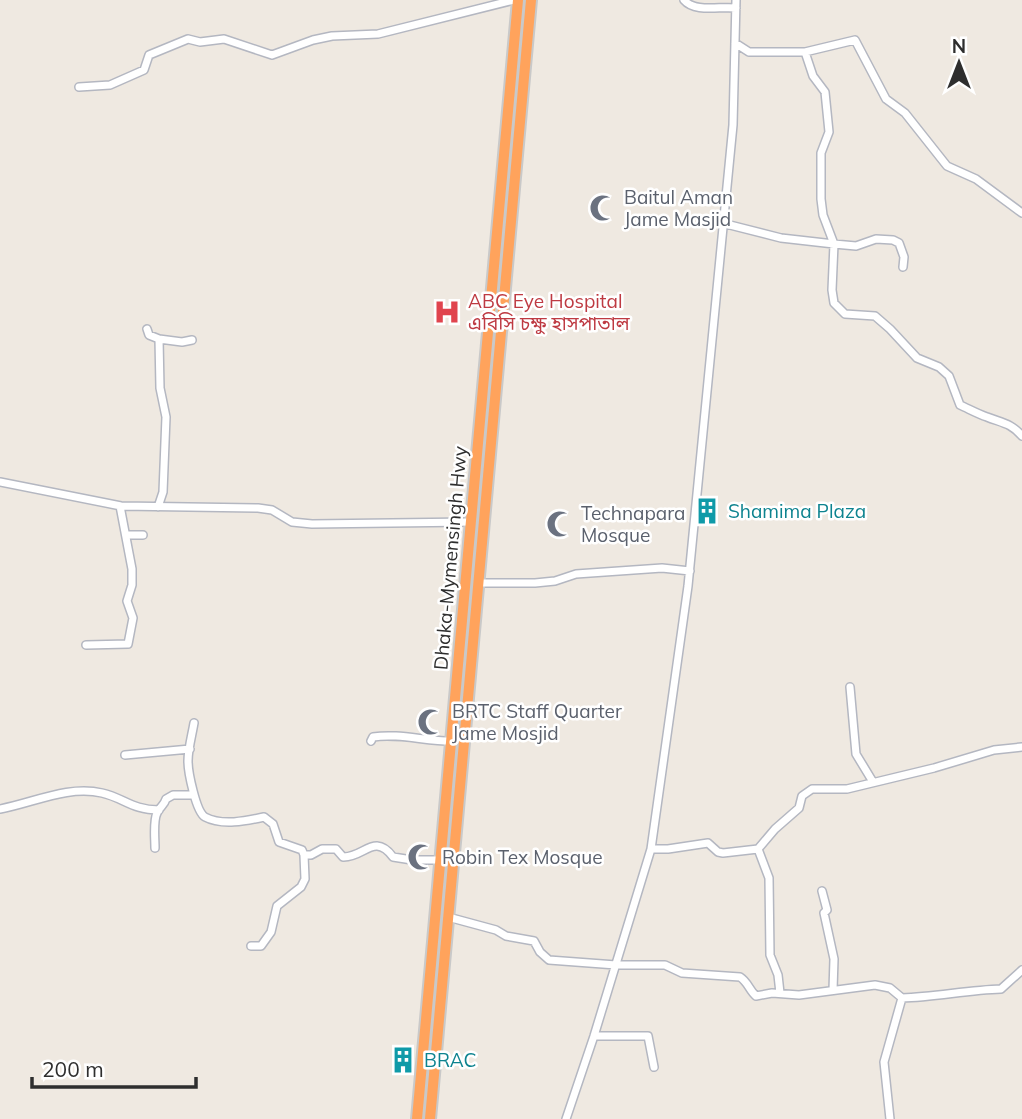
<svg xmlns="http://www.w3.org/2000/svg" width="1022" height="1119" viewBox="0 0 1022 1119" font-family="Mulish,'Noto Sans Bengali',sans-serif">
<rect width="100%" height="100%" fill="#efe9e1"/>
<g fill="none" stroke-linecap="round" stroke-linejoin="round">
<!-- minor casing -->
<g stroke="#b4b7c1" stroke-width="10">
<path id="minor" d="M 684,0 C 695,13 720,6 736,8
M 735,43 L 749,52 L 805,52 L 813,76 L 825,92 L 829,132 L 821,153 L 821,199 L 823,215 L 834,244 L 832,290 L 834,303 L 845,314 L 875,316 L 890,329 L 917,358 L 939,367 L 949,376 L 960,405 C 969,409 978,414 987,417 C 1002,423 1011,423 1022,436
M 805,52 L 855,40 L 886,99 L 905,113 L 947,166 L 976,179 L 1022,213
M 79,87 L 110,85 L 144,70 L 149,55 L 188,39 L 200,42 L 224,39 L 272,55 L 313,40 L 332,36 L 378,34 L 514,0
M 722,223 L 781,238 L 834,244 L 856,246 L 876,239 L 893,240 L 899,243 L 904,257 L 903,267
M 147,329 L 149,335 L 159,339 L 160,388 L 166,417 L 163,492 L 158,507
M 159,339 L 182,342 L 192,340
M 0,482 L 121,506 L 258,508 L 272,510 L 292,522 L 312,524 L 471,522
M 126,535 L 143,535
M 478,583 L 535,583 L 555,581 L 576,574 L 662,568 L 690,571
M 86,645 L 128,644 L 133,618 L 127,601 L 132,585 L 132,569 L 120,506
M 850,687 L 856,754 L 873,782
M 194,723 C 192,735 188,749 188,761 C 188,772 196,812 205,817 C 222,826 246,821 264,817 L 273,824 L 279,842 L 302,850 L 304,855 L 311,855 L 322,849 L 336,849 L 343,857 C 364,858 374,832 393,857 L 412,860 L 440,860
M 371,741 L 373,737 C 398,733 425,741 451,741
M 125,755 L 190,749
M 0,809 C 33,803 68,785 102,793 C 124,798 132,810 159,810
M 155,848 C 155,838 153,821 157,813 C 160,806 164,806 166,799 L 173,795 L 194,795
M 651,849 L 668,849 L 708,843 L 718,852 L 723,853 L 758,849
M 822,891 L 827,910 L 824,913 L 834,959 L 833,990
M 448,917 L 496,930 L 506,936 L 534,941 L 540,952 L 549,960 L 616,965 L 665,965 L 682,973 L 740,977 C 748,982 749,990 756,996 L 772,993 L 799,995 L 875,985 L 890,988 L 902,998 C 935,997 968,990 1001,989 L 1022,970
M 251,946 L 261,946 L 271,932 L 277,906 L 301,887 L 305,879 L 304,855
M 780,993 L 778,975 L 770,955 L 769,878 L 758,849 L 775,829 L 799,808 L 802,796 L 812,789 L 847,789 L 934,768 L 994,750 L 1022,747
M 594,1036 L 648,1036 L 654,1067
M 566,1119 L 594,1036 L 651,849 L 688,586 L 733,125 L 736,0
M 890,1119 L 884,1062 L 902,998"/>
</g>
<!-- highway casing -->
<g stroke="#c9c9c9" stroke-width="14">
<path id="highway" d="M 417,1119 L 518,0
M 430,1119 L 531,0"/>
</g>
<!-- minor -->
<use href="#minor" stroke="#fff" stroke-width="7"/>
<!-- highway -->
<use href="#highway" stroke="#ffa35c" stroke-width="10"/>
</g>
<!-- icons -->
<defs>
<g id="mosque-bare" transform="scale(2.1)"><path d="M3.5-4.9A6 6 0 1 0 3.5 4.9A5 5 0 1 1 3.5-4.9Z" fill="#6b7280" stroke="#fff" stroke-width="2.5" paint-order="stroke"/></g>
<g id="hospital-bare" transform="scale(2.1)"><path d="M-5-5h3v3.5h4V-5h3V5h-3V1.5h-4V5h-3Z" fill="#e0444e" stroke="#fff" stroke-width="2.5" paint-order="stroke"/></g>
<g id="building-bare" transform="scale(2.1)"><path d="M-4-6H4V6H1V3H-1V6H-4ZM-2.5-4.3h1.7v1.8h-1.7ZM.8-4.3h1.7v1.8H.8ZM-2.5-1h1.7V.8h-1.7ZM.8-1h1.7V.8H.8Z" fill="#0f9aa8" stroke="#fff" stroke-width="2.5" paint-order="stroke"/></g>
</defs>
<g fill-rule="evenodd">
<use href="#mosque-bare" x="603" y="208"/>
<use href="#hospital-bare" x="447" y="312"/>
<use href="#building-bare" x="707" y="511"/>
<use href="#mosque-bare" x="560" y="524"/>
<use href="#mosque-bare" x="431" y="722"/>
<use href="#mosque-bare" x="421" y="857"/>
<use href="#building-bare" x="403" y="1060"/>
</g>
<g text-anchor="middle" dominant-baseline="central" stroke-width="5" stroke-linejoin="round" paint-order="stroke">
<!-- worship labels -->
<g font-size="19" fill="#5b616d" stroke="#fff" text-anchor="start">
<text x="624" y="197">Baitul Aman<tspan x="624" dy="22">Jame Masjid</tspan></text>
<text x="581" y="513">Technapara<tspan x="581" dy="22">Mosque</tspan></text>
<text x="452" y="711">BRTC Staff Quarter<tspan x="452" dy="22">Jame Mosjid</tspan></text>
<text x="442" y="857">Robin Tex Mosque</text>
</g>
<!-- health labels -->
<g font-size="19" fill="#be3a42" stroke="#fff" text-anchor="start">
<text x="468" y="301">ABC Eye Hospital<tspan x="468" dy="22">এবিসি চক্ষু হাসপাতাল</tspan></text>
</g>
<!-- culture labels -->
<g font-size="19" fill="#0d838f" stroke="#fff" text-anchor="start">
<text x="728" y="511">Shamima Plaza</text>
<text x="424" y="1060">BRAC</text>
</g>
<!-- street labels -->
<g font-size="19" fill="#2e2e2e" stroke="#fff">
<text transform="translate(450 558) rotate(-85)">Dhaka-Mymensingh Hwy</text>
</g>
</g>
<!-- north arrow -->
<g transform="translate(959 63)" stroke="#ffffff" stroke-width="5" paint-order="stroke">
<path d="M0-5L12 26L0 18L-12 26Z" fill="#2e2e2e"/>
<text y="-10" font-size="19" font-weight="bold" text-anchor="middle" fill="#2e2e2e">N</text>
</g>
<!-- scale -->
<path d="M32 1077v10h164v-10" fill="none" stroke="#2e2e2e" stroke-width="3.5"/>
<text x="42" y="1077" font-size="21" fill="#2e2e2e" stroke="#ffffff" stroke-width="5" paint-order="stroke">200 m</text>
</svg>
